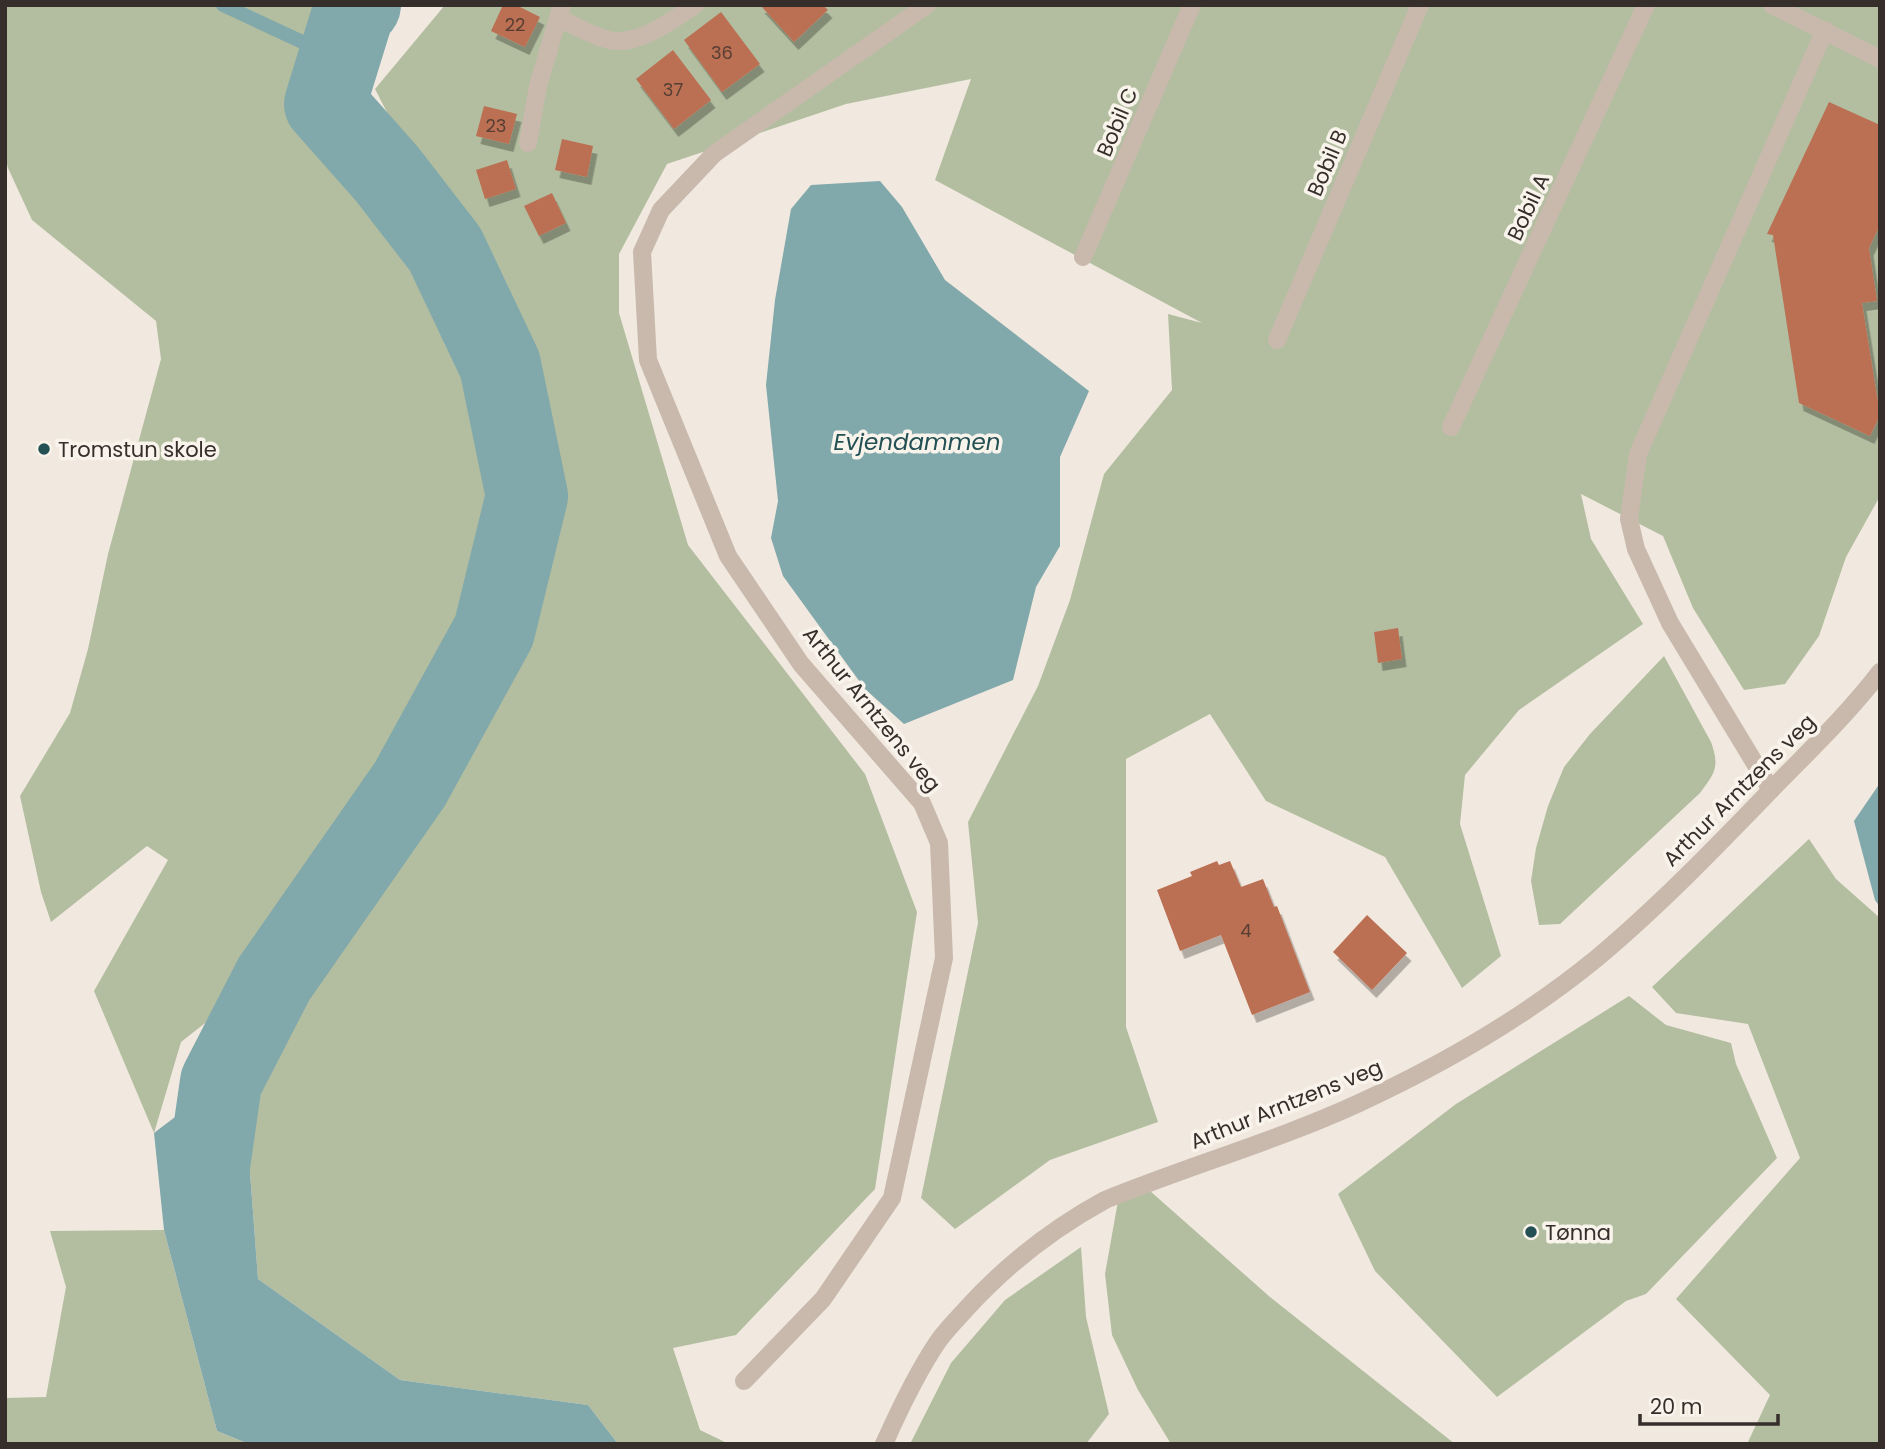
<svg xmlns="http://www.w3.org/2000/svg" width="1885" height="1449" viewBox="0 0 1885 1449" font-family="Poppins,sans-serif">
<defs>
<filter id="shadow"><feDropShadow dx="4.5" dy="8" stdDeviation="0" flood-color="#0004"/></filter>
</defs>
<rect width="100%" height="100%" fill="#f1e9df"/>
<!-- green -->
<path fill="#b3bea0" d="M 5,5 L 355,5 L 349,9 L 318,106 L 382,179 L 436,251 L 488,368 L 519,491 L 485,624 L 407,776 L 270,972 L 181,1042 L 154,1133 L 94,991 L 168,860 L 147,846 L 51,922 L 41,892 L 20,796 L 70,713 L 88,649 L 108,554 L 161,359 L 156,321 L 32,220 L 8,168 L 5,157 Z
M 445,5 L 1880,5 L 1880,496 L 1846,557 L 1819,636 L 1785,684 L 1744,690 L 1693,608 L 1663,536 L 1581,494 L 1591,539 L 1643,624 L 1519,710 L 1465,775 L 1460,824 L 1501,956 L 1462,988 L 1385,857 L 1266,801 L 1210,714 L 1126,759 L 1126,1027 L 1158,1122 L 1050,1160 L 955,1229 L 921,1198 L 978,923 L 968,822 L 1038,686 L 1070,600 L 1104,474 L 1172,390 L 1168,314 L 1202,323 L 935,180 L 971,79 L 846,104 L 667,164 L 619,254 L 619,313 L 688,545 L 865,774 L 917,912 L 875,1189 L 736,1335 L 673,1348 L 700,1430 L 729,1444 L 618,1444 L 588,1405 L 400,1380 L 258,1279 L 243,1079 L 480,689 L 535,497 L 481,295 L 375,89 Z
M 1664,656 L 1711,742 C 1720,767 1715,773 1700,793 L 1560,924 L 1539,925 L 1531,881 L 1536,848 L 1548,806 L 1564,767 L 1590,734 Z
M 1809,839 L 1836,879 L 1880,918 L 1880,1444 L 1747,1444 L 1770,1395 L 1676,1299 L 1800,1158 L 1748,1024 L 1676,1013 L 1652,987 Z
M 1629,996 L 1666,1025 L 1731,1043 L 1736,1064 L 1777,1158 L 1646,1294 L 1626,1301 L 1497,1397 L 1375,1271 L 1338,1194 L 1456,1104 Z
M 1141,1183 L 1270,1297 L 1455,1444 L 1171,1444 L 1138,1390 L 1112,1335 L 1105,1274 L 1118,1201 Z
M 164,1230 L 217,1431 L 249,1444 L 5,1444 L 5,1398 L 46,1397 L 66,1287 L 50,1231 Z
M 1081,1247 L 1086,1317 L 1109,1414 L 1086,1444 L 910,1444 L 951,1363 L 1005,1300 Z"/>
<!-- water -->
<path fill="#81a8ab" d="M 880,181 L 902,207 L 945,280 L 1089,391 L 1060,457 L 1060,546 L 1036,587 L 1013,680 L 904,724 L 865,689 L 783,576 L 771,538 L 778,501 L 766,385 L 775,300 L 791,209 L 811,185 Z
M 1880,783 L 1880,907 L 1875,900 L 1854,821 Z
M 243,1079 L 258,1279 L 400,1380 L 588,1405 L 618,1444 L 249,1444 L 217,1431 L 164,1230 L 154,1133 L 221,1082 Z"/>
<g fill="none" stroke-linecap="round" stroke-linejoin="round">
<!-- stream -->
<path stroke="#81a8ab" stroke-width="14" d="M 223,5 L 339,59"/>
<!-- river -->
<path stroke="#81a8ab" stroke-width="82" d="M 205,1194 L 221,1082 L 274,979 L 410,784 L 494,631 L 527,496 L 500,365 L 445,249 L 387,174 L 325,104 L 354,10 L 360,5"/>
</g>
<!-- building -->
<path fill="#bb6f53" filter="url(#shadow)" d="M 503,5 L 516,5 L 540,17 L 525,47 L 491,31 Z
M 760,5 L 823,5 L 828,10 L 794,42 Z
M 721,12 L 760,64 L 722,92 L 684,40 Z
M 673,50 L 711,100 L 674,129 L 636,79 Z
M 1829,102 L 1880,125 L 1880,225 L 1869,248 L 1877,301 L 1862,303 L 1880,415 L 1870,436 L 1799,403 L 1773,235 L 1767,234 Z
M 484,106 L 517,114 L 509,144 L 476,136 Z
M 562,139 L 593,146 L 587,177 L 555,170 Z
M 507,160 L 516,189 L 485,199 L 476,170 Z
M 552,193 L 566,223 L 539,236 L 524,206 Z
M 1398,628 L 1402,659 L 1378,663 L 1374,632 Z
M 1217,861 L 1219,865 L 1230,861 L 1241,887 L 1263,879 L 1274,907 L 1277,906 L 1310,992 L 1252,1015 L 1221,935 L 1180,951 L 1157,890 L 1192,876 L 1190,872 Z
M 1367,915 L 1407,953 L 1372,990 L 1333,952 Z"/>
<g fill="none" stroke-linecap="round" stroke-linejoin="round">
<!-- lane -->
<path stroke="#c8b9ac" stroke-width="18" d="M 562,5 L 558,18 C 574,25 592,36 609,40 C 639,46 671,21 695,5
M 1772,5 L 1880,59
M 528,143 L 538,86 L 558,18
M 1083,257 L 1192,5
M 1277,340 L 1420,5
M 1451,427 L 1646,5
M 1771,790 L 1670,623 L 1636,549 L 1629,519 L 1638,454 L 1825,30
M 744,1381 L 823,1299 L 892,1198 L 944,958 L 939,843 L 922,803 L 801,664 L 728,556 L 648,360 L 642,252 L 661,210 L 714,154 L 927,5"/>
<!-- street -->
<path stroke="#c8b9ac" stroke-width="18" d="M 884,1444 C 900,1408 917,1372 939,1340 C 947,1329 958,1318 967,1308 C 1008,1263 1052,1229 1105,1200 C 1188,1166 1276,1141 1357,1104 C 1442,1065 1525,1017 1597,958 C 1659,906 1716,847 1772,789 C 1809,751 1848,714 1880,672"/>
</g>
<!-- markers -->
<g fill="#235054" stroke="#f8f3eb" stroke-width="2.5">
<circle cx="44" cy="449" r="7"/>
<circle cx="1531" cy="1232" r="7"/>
</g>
<g text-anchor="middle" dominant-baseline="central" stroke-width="7" stroke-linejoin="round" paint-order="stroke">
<!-- number labels -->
<g font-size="18" fill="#573e34">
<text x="515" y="24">22</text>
<text x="722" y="52">36</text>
<text x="673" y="89">37</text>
<text x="496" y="125">23</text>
<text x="1246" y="930">4</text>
</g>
<!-- street labels -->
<g font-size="21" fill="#362e2a" stroke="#f8f3eb">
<text transform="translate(1117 122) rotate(-67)">Bobil C</text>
<text transform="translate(1327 163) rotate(-67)">Bobil B</text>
<text transform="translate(1528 207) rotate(-65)">Bobil A</text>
<text transform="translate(872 709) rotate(51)">Arthur Arntzens veg</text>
<text transform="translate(1739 790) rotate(-45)">Arthur Arntzens veg</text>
<text transform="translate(1286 1104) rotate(-22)">Arthur Arntzens veg</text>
</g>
<!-- poi labels -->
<g font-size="21" fill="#362e2a" stroke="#f8f3eb" text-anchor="start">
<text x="58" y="449">Tromstun skole</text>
<text x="1545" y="1232">Tønna</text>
</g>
<!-- water labels -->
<g font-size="23" font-style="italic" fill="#235054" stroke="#f8f3eb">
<text x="917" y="442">Evjendammen</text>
</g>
</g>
<!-- border -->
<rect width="1885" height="1449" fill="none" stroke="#362e2a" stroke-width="14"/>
<!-- scale -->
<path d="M1640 1414v10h138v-10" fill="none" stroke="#362e2a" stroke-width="3.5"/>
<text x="1650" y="1414" font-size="21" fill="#362e2a" stroke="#f8f3eb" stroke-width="5" paint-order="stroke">20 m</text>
</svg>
